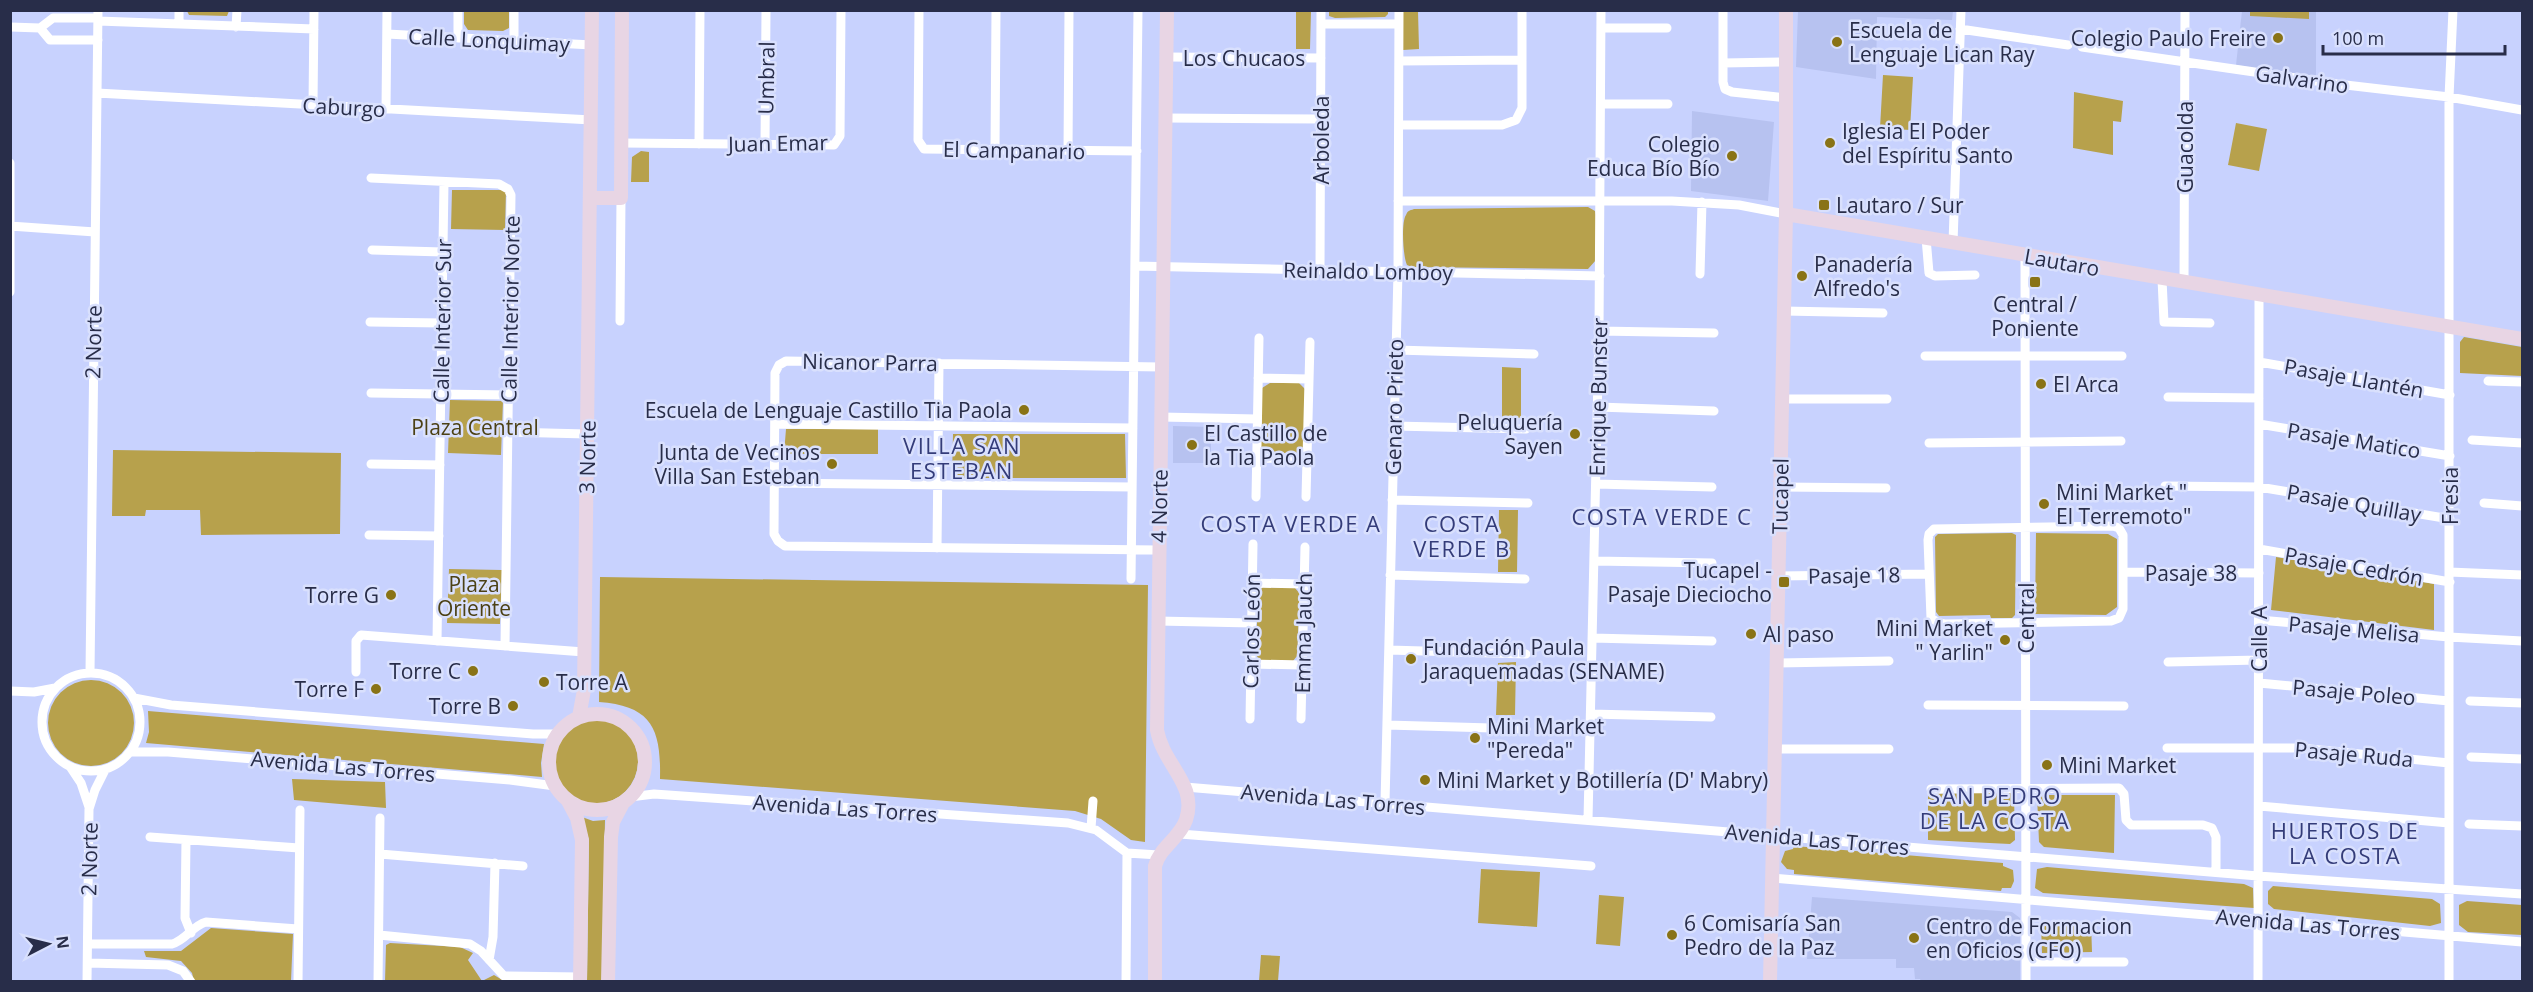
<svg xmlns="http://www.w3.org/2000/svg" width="2533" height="992" viewBox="0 0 2533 992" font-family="'Open Sans',sans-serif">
<rect width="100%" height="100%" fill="#c8d2fe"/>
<!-- built -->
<path fill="#b7c2f0" d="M 1798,11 L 1953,10 L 1953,11 L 1952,20 L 1877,17 L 1876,79 L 1796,67 Z
M 2242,11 L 2316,11 L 2316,77 L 2236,65 Z
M 1692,111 L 1774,122 L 1768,201 L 1691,191 Z
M 1173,426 L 1211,427 L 1211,463 L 1173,463 Z
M 1812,897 L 2012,912 L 2020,918 L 2020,981 L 1921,981 L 1920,979 L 1915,979 L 1914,968 L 1896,968 L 1896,959 L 1807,959 Z"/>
<!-- green -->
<path fill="#b7a14c" d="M 187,11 L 229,10 L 229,11 L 227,16 L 189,15 Z
M 464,11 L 509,11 L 509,28 L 503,31 L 468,30 L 464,24 Z
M 1296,11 L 1311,11 L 1310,49 L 1296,49 Z
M 1329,11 L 1388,11 L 1388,14 L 1385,17 L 1335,18 L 1329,16 Z
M 1403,11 L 1418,11 L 1419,49 L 1403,50 Z
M 2250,11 L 2309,11 L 2309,19 L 2250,16 Z
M 1883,75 L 1913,77 L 1910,130 L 1880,128 Z
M 2074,92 L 2123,101 L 2121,122 L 2113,121 L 2113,155 L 2073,148 Z
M 2236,123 L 2267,129 L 2259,171 L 2228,165 Z
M 641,151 L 649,152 L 649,182 L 631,182 L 632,157 Z
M 452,190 L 506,190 L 505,230 L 451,229 Z
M 1588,207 L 1595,211 L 1596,215 L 1596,260 L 1588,269 L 1412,267 L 1407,265 C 1403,257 1401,222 1406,215 C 1408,210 1409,211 1414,209 Z
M 2464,337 L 2522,347 L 2522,376 L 2460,373 L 2460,342 Z
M 1502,367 L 1521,368 L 1521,418 L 1502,418 Z
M 1270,383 L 1299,383 L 1305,389 L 1304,448 L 1301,453 L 1266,453 L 1261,450 L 1262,388 Z
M 450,400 L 503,401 L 501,455 L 448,453 Z
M 786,429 L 878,429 L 878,454 L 784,454 Z
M 953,434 L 1125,434 L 1126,478 L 952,478 Z
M 113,450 L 341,453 L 340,534 L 201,535 L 200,510 L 146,510 L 145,516 L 112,516 Z
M 1499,510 L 1518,510 L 1517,572 L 1498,572 Z
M 2012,533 L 2016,535 L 2015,615 L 2012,618 L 1991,618 L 1990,615 L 1939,616 L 1936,612 L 1935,537 L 1938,534 Z
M 2036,533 L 2108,534 L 2117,539 L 2117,607 L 2106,615 L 2035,614 Z
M 2276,557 L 2434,584 L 2434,630 L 2271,610 Z
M 449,569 L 502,570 L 500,624 L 447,623 Z
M 600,577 L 1148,585 L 1145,842 L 1131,840 L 1101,819 L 1075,811 L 660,779 C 661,730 653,706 599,702 Z
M 1263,587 L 1295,588 L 1300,594 L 1297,656 L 1293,661 L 1259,660 L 1256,654 L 1258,592 Z
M 1516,662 L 1515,715 L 1496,715 L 1498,663 Z
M48 723a43 43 0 1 1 86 0a43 43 0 1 1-86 0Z
M 148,711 L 544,744 L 541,763 L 542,777 L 146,743 L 149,732 Z
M552 761a43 43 0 1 1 86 0a43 43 0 1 1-86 0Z
M 292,779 L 385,782 L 386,808 L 294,800 Z
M 2012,792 L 2014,795 L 2015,840 L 2010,844 L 1928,840 L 1928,794 Z
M 2037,795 L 2115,795 L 2114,853 L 2044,847 L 2039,842 Z
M 582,817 L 593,821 L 605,820 L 602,981 L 587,981 L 589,840 Z
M 1794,846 L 2003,863 L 2003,866 L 2013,870 L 2014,881 L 2011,888 L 2002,888 L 2001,891 L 1794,874 L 1794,870 L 1787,869 L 1781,862 L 1785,851 L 1793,849 Z
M 2047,867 L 2244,884 L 2253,888 L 2254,908 L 2043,893 L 2035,888 L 2037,869 Z
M 1481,869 L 1540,872 L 1537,927 L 1478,923 Z
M 2273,886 L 2432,899 L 2440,904 L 2441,923 L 2430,926 L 2274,909 L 2268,904 L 2268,891 Z
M 1599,895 L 1624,897 L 1620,946 L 1596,944 Z
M 2467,901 L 2522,905 L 2522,935 L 2468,932 L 2459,925 L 2459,905 Z
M 2091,922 L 2092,952 L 2042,953 L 2041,924 Z
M 211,928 L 293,934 L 291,981 L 194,981 L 192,973 L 181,961 L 146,957 L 144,951 L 181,951 Z
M 390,943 L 460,947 L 473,953 L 468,960 L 482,981 L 494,975 L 504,981 L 385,982 L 386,945 Z
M 1261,955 L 1280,956 L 1278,981 L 1259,981 Z"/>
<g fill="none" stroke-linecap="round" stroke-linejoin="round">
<!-- street -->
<path stroke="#fff" stroke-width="9" d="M 919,10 L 918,140 L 924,149 L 1137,151
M 1723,10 L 1723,82 L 1725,89 L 1732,92 L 1786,98
M 98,21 L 314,29
M 179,24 L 179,10
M 1321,24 L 1399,24
M 10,27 L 40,28 L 50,40 L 98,40
M 236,27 L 237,10
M 40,28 L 53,18 L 98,18
M 1601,28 L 1667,28
M 1960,29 L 2068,45
M 387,34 L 592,45
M 458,38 L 458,10
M 514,41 L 514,10
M 2082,47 L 2337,84 L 2449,97 L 2522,110
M 1166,57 L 1321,58
M 1399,61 L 1522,60
M 1723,63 L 1786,62
M 97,93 L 592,120
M 1601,104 L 1668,104
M 313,105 L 314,10
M 386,109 L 387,10
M 1165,118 L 1321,119
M 1399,125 L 1502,125 L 1516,120 L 1522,108 L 1522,10
M 621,143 L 834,145 L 840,136 L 841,10
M 699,144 L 700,10
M 765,145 L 766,10
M 995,150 L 996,10
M 1068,151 L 1069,10
M 10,163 L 10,292
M 371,178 L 499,184 L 508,189 L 511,195 L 505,646
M 1398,201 L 1672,201 L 1739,205 L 1786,214
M 10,226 L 95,232
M 1926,238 L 1929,273 L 1935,276 L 1975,275
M 1953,243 L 1961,10
M 372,250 L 443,252
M 2025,255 L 2026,982
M 1135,266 L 1600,276
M 1320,270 L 1321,10
M 1700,274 L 1702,202
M 2162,279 L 2164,322 L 2210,323
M 2184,283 L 2185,10
M 1784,311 L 1883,313
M 620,321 L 621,198
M 370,322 L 442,323
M 1599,331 L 1714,333
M 1396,350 L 1534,354
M 1925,356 L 2122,356
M 2259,362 L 2450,395
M 1258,378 L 1309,379
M 2488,381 L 2522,382
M 371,393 L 509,395
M 2168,397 L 2259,398
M 1783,399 L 1887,399
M 1598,407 L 1714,411
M 1161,417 L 1257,419
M 775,424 L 1133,428
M 2259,424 L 2450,456
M 1394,426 L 1526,429
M 508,432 L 587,434
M 2472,440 L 2522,443
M 1929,443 L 2121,441
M 1256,458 L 1307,459
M 371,464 L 440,465
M 774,483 L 1132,487
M 1596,484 L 1712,487
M 2165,486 L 2259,487 L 2450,519
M 1781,487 L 1886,488
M 1256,497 L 1259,338
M 1306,497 L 1310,342
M 1392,500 L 1528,503
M 2484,503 L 2522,506
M 2113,526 L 2119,528 L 2123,535 L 2123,609 L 2119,618 L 2111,621 L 1945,624 L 1939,623 L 1931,618 L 1928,540 L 1929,534 L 1934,529 Z
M 369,535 L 439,536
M 937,548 L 939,363
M 2259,549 L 2450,582
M 1159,550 L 785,546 L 778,541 L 774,534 L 775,373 L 779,365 L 786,361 L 1161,367
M 1594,561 L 1712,563
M 2123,572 L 2259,573
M 2449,572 L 2522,575
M 1390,575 L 1525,579
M 1779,576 L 1928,574
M 1131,579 L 1138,10
M 1252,583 L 1304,584
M 2259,620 L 2449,637 L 2522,641
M 1158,621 L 1252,623
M 1592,638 L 1712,641
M 437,641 L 444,182
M 1389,650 L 1526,654
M 2168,662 L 2259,660
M 1777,663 L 1889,661
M 1251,664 L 1303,665
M 356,672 L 356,641 L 361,635 L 584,652
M42 722a49 49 0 1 1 98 0a49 49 0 1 1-98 0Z
M 90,673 L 98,10
M 2259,683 L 2449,701
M 10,691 L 34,692 L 55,688
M 134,698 L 171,705 L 533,734 L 557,734
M 2470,701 L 2522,703
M 1928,705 L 2124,706
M 1591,714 L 1711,717
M 1250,719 L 1253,544
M 1301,719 L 1305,547
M 1387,725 L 1526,729
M 2167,748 L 2300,748 L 2449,763
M 1775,749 L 1889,749
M 130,752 L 168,752 L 510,780 L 555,786
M 2471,757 L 2522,759
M 71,768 L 81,783 L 89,807
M 1185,787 L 2258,876 L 2522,894
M 1931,789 L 2119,788 L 2124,794 L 2126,820 L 2131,825 L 2203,825 L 2212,828 L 2216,837 L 2216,872
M 630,797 L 654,794 L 1068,823 L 1096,830 L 1127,853 L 1159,855
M 1385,803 L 1398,272 L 1399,10
M 2259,806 L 2449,823
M 1588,820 L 1599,331 L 1601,10
M 2469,824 L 2522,826
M 1091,828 L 1093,801
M 1180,834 L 1591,866
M 150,837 L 299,848
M 186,840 L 185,918 L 191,933
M 380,854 L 523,866
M 1772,878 L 2522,942
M 379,935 L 470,944 L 481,951 L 504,976 L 580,977
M 88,944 L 172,944 C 186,940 192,926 206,922 L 298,929
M 489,960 L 493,937 L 495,863
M 2026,962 L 2124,962
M 88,963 L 168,965 L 183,971 L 191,982
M 87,982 L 89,809 L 95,790 L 105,770
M 298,982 L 300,810
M 378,982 L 380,818
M 1126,982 L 1127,853
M 2258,982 L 2259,296
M 2449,982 L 2449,97 L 2453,10"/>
<!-- secondary -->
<path stroke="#e8d5e4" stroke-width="14" d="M 591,198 L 621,198 L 622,10
M 1786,214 L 2522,339
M549 762a48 48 0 1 1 96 0a48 48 0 1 1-96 0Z
M 579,717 L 584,690 L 592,10
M 568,801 L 577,818 L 582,840 L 580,982
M 608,982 L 611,837 L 613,822 L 623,803
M 1155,982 L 1155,866 C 1160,847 1179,839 1186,820 C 1198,784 1163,765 1157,730 L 1167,10
M 1770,982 L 1786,214 L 1786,10"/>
</g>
<!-- markers -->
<g fill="#897316" stroke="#d9e0fd" stroke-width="2">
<circle cx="2278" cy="38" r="6"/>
<circle cx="1837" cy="42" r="6"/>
<circle cx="1830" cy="143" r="6"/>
<circle cx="1732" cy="156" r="6"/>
<rect x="1818" y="199" width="12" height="12" rx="3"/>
<circle cx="1802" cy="276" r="6"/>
<rect x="2029" y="276" width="12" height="12" rx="3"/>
<circle cx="2041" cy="384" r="6"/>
<circle cx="1024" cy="410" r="6"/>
<circle cx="1575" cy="434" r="6"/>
<circle cx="1192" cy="445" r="6"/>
<circle cx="832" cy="464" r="6"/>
<circle cx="2044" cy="504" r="6"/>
<rect x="1778" y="576" width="12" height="12" rx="3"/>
<circle cx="391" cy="595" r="6"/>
<circle cx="1751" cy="634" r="6"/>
<circle cx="2005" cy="640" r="6"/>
<circle cx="1411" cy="659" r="6"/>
<circle cx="473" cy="671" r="6"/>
<circle cx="544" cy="682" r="6"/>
<circle cx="376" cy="689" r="6"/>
<circle cx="513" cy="706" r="6"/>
<circle cx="1475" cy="738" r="6"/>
<circle cx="2047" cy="765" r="6"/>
<circle cx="1425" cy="780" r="6"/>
<circle cx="1672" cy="935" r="6"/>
<circle cx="1914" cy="938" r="6"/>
</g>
<g text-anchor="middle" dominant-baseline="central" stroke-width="5" stroke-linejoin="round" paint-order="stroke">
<!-- poi labels -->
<g font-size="21" fill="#282d49" stroke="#d9e0fd" text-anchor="start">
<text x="1849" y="30">Escuela de<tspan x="1849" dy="24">Lenguaje Lican Ray</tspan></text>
<text x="2266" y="38" text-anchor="end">Colegio Paulo Freire</text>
<text x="1842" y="131">Iglesia El Poder<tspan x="1842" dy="24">del Espíritu Santo</tspan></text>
<text x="1720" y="144" text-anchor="end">Colegio<tspan x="1720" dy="24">Educa Bío Bío</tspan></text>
<text x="1836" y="205">Lautaro / Sur</text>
<text x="1814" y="264">Panadería<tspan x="1814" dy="24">Alfredo's</tspan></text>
<text x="2035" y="304" text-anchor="middle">Central /<tspan x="2035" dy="24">Poniente</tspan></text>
<text x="2053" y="384">El Arca</text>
<text x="1012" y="410" text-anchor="end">Escuela de Lenguaje Castillo Tia Paola</text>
<text x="1563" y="422" text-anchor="end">Peluquería<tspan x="1563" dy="24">Sayen</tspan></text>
<text x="1204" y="433">El Castillo de<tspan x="1204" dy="24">la Tia Paola</tspan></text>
<text x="820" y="452" text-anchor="end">Junta de Vecinos<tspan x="820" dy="24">Villa San Esteban</tspan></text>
<text x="2056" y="492">Mini Market "<tspan x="2056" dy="24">El Terremoto"</tspan></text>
<text x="1772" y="570" text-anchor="end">Tucapel -<tspan x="1772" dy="24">Pasaje Dieciocho</tspan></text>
<text x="379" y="595" text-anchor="end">Torre G</text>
<text x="1993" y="628" text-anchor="end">Mini Market<tspan x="1993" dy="24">" Yarlin"</tspan></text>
<text x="1763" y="634">Al paso</text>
<text x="1423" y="647">Fundación Paula<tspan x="1423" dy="24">Jaraquemadas (SENAME)</tspan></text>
<text x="461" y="671" text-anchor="end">Torre C</text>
<text x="556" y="682">Torre A</text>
<text x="364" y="689" text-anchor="end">Torre F</text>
<text x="501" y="706" text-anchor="end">Torre B</text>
<text x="1487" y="726">Mini Market<tspan x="1487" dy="24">"Pereda"</tspan></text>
<text x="2059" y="765">Mini Market</text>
<text x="1437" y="780">Mini Market y Botillería (D' Mabry)</text>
<text x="1684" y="923">6 Comisaría San<tspan x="1684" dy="24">Pedro de la Paz</tspan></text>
<text x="1926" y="926">Centro de Formacion<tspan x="1926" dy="24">en Oficios (CFO)</tspan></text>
</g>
<!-- street labels -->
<g font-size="21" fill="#282d49" stroke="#d9e0fd">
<text transform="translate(489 40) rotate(3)">Calle Lonquimay</text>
<text x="1244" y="58">Los Chucaos</text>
<text transform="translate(766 78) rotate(-89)">Umbral</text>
<text transform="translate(2302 79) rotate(8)">Galvarino</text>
<text transform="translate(344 107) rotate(3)">Caburgo</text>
<text transform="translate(1321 140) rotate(-90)">Arboleda</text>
<text transform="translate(778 143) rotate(-1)">Juan Emar</text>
<text transform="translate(2185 147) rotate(-90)">Guacolda</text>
<text transform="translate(1014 150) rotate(1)">El Campanario</text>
<text transform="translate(2062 262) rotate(10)">Lautaro</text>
<text transform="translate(1368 271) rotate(1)">Reinaldo Lomboy</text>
<text transform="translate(510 309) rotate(-89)">Calle Interior Norte</text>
<text transform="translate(442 321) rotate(-89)">Calle Interior Sur</text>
<text transform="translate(93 342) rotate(-89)">2 Norte</text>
<text transform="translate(870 362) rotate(1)">Nicanor Parra</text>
<text transform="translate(2354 378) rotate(10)">Pasaje Llantén</text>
<text transform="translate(1598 397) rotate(-89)">Enrique Bunster</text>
<text transform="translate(1394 407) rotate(-89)">Genaro Prieto</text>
<text transform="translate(2354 440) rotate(9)">Pasaje Matico</text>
<text transform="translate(587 457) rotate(-89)">3 Norte</text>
<text transform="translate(1780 496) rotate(-89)">Tucapel</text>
<text transform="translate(2450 496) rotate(-90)">Fresia</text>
<text transform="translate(2354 503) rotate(10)">Pasaje Quillay</text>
<text transform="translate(1159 506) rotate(-89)">4 Norte</text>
<text transform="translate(2354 566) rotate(10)">Pasaje Cedrón</text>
<text x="2191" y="573">Pasaje 38</text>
<text transform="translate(1854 575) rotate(-1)">Pasaje 18</text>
<text transform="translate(2026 618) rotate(-90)">Central</text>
<text transform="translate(2354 629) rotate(5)">Pasaje Melisa</text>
<text transform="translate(1251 631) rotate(-89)">Carlos León</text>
<text transform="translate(1303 633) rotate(-89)">Emma Jauch</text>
<text transform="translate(2259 639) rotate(-90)">Calle A</text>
<text transform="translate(2354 692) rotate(5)">Pasaje Poleo</text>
<text transform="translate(2354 754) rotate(5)">Pasaje Ruda</text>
<text transform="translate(343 766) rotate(5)">Avenida Las Torres</text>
<text transform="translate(1333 799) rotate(5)">Avenida Las Torres</text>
<text transform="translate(845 808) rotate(4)">Avenida Las Torres</text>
<text transform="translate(1817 839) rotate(5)">Avenida Las Torres</text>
<text transform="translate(89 859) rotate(-89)">2 Norte</text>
<text transform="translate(2308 924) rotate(5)">Avenida Las Torres</text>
</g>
<!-- park labels -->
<g font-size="21" fill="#4c4115" stroke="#d9e0fd">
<text x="475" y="427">Plaza Central</text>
<text x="474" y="584">Plaza<tspan x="474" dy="24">Oriente</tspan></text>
</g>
<!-- neighbourhood labels -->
<g font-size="22" letter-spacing="1.5" fill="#343c79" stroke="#d9e0fd">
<text x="962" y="445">VILLA SAN<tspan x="962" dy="25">ESTEBAN</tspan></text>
<text x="1662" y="516">COSTA VERDE C</text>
<text x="1291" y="523">COSTA VERDE A</text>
<text x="1462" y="523">COSTA<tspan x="1462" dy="25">VERDE B</tspan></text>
<text x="1995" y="795">SAN PEDRO<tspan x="1995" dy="25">DE LA COSTA</tspan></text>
<text x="2345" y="830">HUERTOS DE<tspan x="2345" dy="25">LA COSTA</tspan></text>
</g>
</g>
<!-- border -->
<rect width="2533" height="992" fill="none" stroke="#282d49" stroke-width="24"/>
<!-- north arrow -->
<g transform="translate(48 944) rotate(83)" stroke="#d9e0fd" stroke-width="4.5" paint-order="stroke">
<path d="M0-4.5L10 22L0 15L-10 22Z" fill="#282d49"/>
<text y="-9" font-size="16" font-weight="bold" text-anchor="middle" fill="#282d49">N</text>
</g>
<!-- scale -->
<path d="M2323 45v9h182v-9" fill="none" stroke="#282d49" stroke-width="3"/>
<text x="2332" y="45" font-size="18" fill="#282d49" stroke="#d9e0fd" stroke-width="4.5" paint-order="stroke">100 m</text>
</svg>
